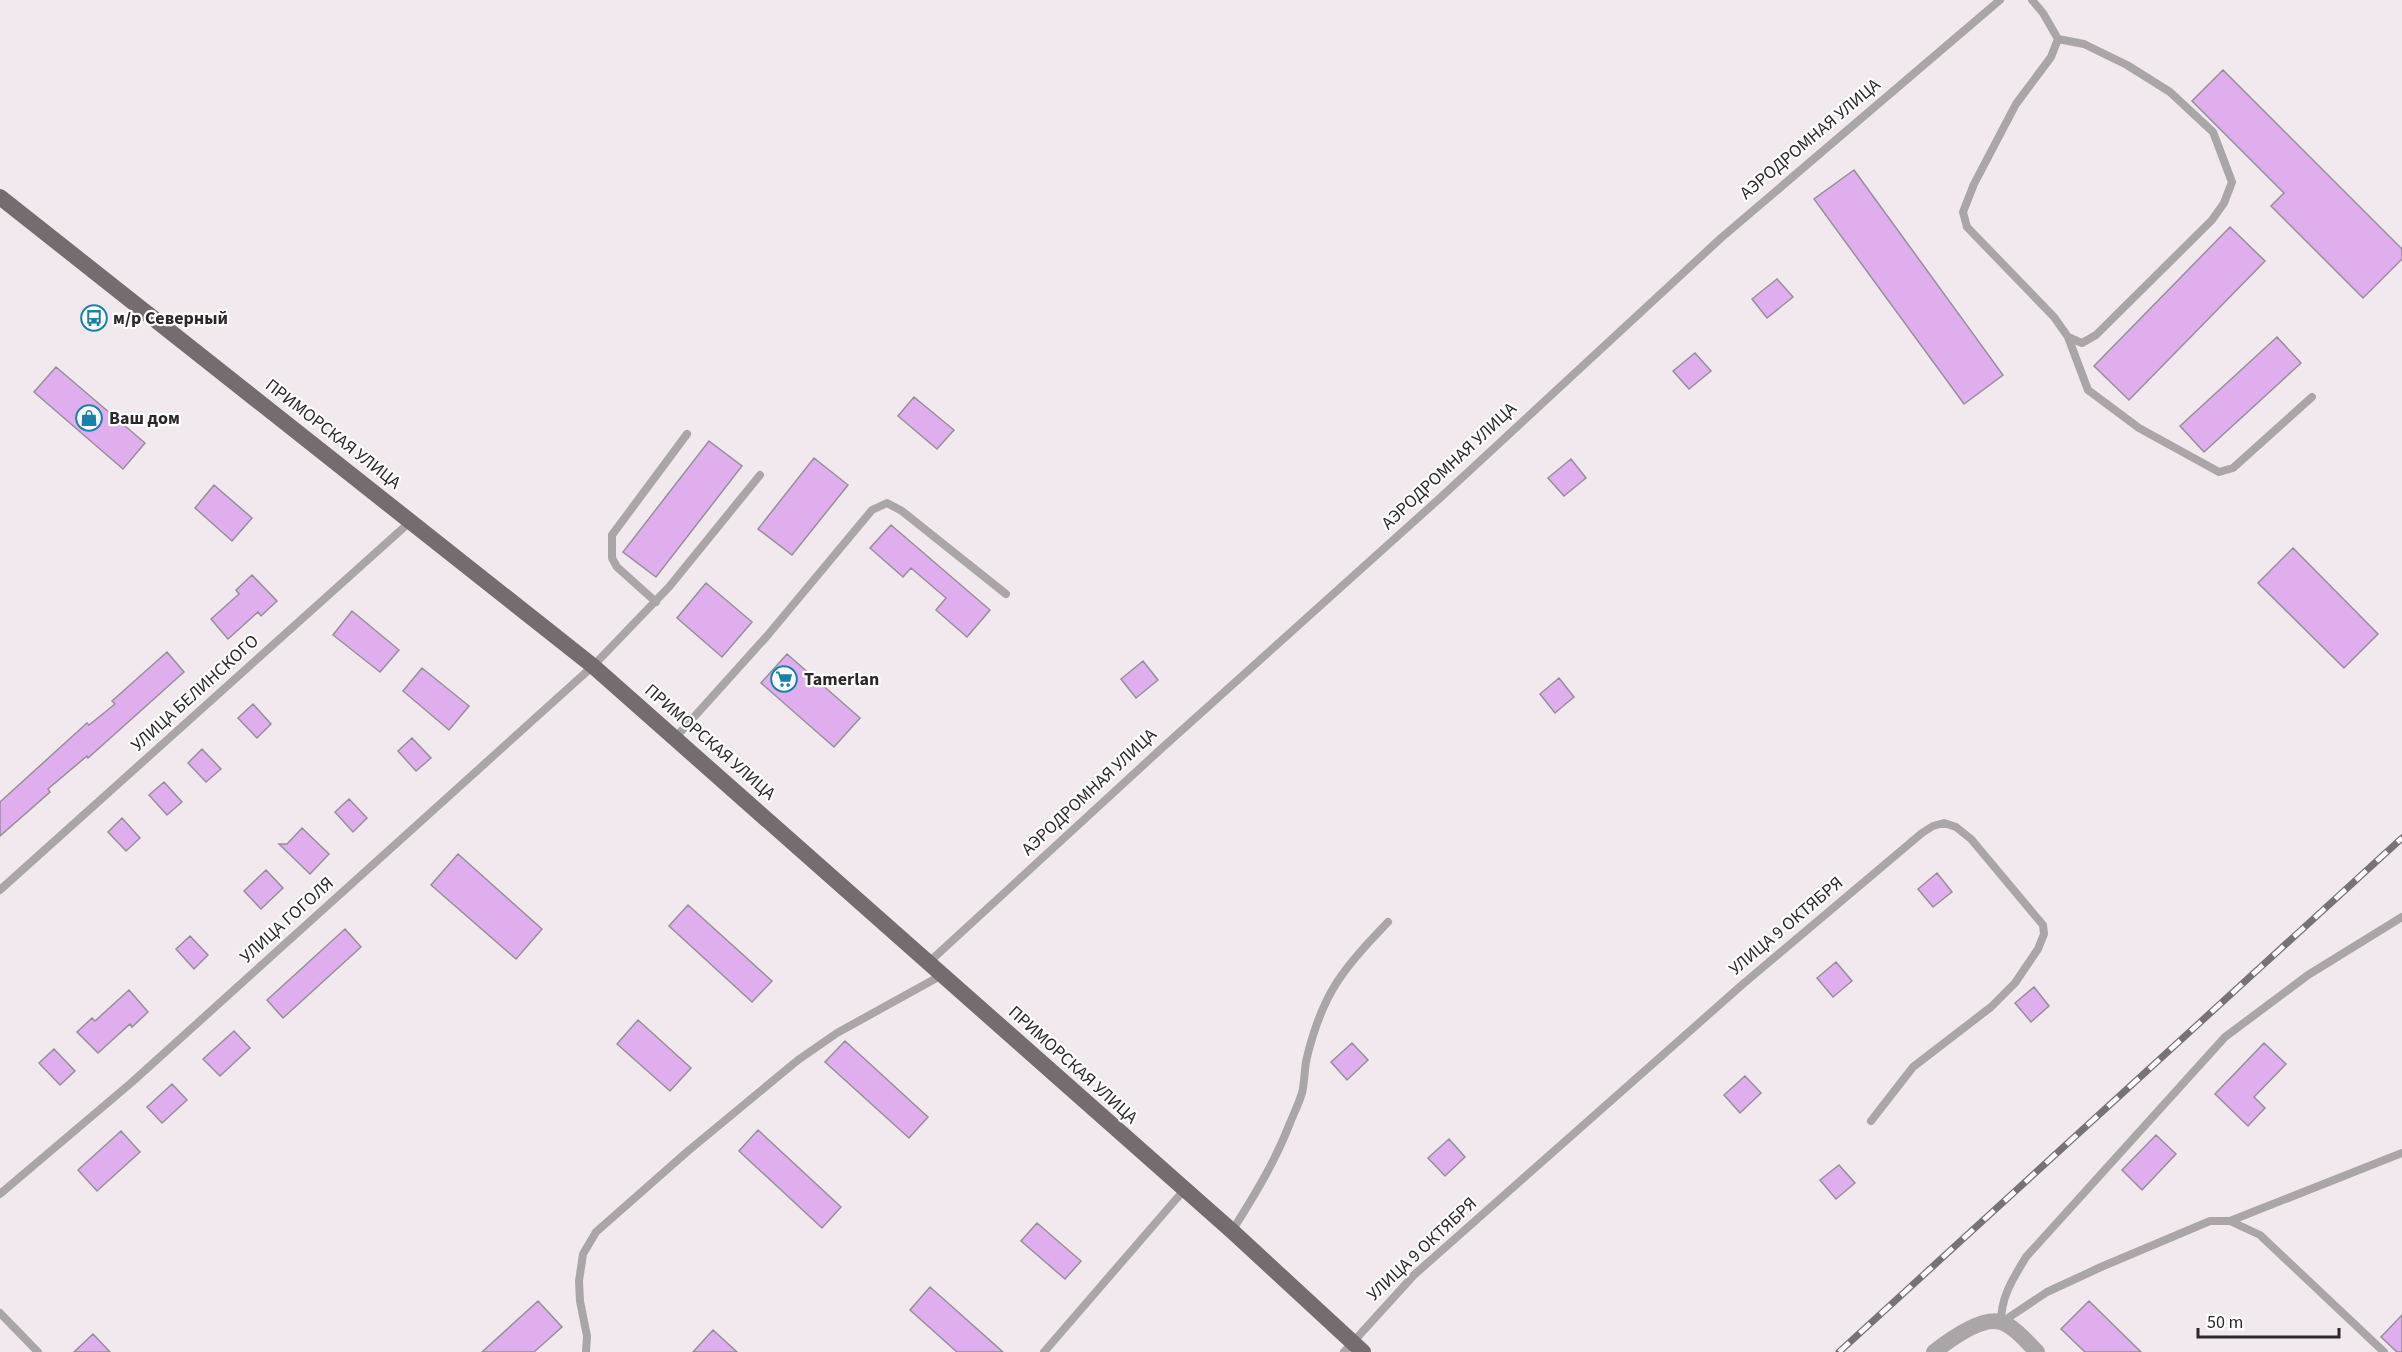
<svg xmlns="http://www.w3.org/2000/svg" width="2402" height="1352" viewBox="0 0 2402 1352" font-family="'Source Sans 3',sans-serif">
<rect width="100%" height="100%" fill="#f1e9ee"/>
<!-- building -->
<path fill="#e0aeef" stroke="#959097" stroke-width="1.5" d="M 2223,70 L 2402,249 L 2402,259 L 2363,298 L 2271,206 L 2284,193 L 2192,101 Z
M 1854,170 L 2003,375 L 1964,404 L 1814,199 Z
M 2230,227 L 2265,261 L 2129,400 L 2094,366 Z
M 1777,279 L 1793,297 L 1767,318 L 1752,299 Z
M 2277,337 L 2301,363 L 2204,452 L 2180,426 Z
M 1695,353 L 1711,371 L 1689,389 L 1673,371 Z
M 56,367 L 145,443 L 123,469 L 34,392 Z
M 914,397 L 954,430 L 937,449 L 898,416 Z
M 709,441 L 742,466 L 656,577 L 623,552 Z
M 814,458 L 848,485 L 792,555 L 758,529 Z
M 1571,459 L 1586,478 L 1564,496 L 1548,478 Z
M 214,485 L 252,518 L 232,541 L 195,508 Z
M 891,525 L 990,610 L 967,637 L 936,610 L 946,598 L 911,568 L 903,577 L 870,548 Z
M 2293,548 L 2378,634 L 2344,668 L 2258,583 Z
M 252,575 L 277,601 L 261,616 L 258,612 L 228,639 L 211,619 L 239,594 L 236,590 Z
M 706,583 L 752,622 L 722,657 L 677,618 Z
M 352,611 L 399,650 L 380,672 L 333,635 Z
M 167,652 L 184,672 L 88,758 L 87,756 L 48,789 L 50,792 L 0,836 L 0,802 L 87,723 L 89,725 L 115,704 L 112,701 Z
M 787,654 L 860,718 L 834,747 L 761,683 Z
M 1143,661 L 1158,680 L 1136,698 L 1121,679 Z
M 422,668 L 469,706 L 449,730 L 403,691 Z
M 1559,678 L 1574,697 L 1555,713 L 1540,694 Z
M 253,704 L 271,724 L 257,738 L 238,718 Z
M 412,738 L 431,758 L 416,771 L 398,751 Z
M 202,749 L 221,769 L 206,782 L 188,763 Z
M 164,782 L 182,802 L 167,815 L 149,795 Z
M 349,799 L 367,818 L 353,832 L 335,812 Z
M 122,818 L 140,838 L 126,851 L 108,832 Z
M 302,828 L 329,854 L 310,874 L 279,844 L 287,844 Z
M 458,854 L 542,929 L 516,959 L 431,885 Z
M 266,870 L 283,888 L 261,909 L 244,891 Z
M 1937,873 L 1952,892 L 1933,907 L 1918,889 Z
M 688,905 L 772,981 L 752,1002 L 669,926 Z
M 345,929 L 361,947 L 283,1018 L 267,1000 Z
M 190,936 L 208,955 L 194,969 L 176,949 Z
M 1836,962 L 1852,981 L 1833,997 L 1817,978 Z
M 2034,987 L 2049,1006 L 2031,1022 L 2015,1003 Z
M 129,990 L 148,1012 L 132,1027 L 130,1024 L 98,1053 L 77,1032 L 92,1018 L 95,1021 Z
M 638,1020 L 691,1068 L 670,1091 L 617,1044 Z
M 234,1031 L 250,1048 L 220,1076 L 203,1059 Z
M 845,1041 L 928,1117 L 909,1138 L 825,1062 Z
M 1352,1043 L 1368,1060 L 1347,1080 L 1331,1062 Z
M 2264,1043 L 2286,1064 L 2254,1097 L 2265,1108 L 2248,1126 L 2215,1094 Z
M 54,1049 L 75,1071 L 60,1085 L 39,1063 Z
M 1745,1076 L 1761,1093 L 1740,1113 L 1724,1095 Z
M 172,1084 L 187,1100 L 162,1123 L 147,1107 Z
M 758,1130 L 841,1207 L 822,1228 L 739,1151 Z
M 121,1131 L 140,1152 L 97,1191 L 78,1170 Z
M 2156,1135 L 2176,1154 L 2142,1190 L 2122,1170 Z
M 1449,1139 L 1465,1157 L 1445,1176 L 1428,1158 Z
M 1839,1165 L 1855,1183 L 1836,1199 L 1820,1180 Z
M 1037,1223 L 1081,1261 L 1065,1279 L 1021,1241 Z
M 930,1287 L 1003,1352 L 957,1352 L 910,1310 Z
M 538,1301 L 562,1327 L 534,1352 L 482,1352 Z
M 2089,1301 L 2141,1352 L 2085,1352 L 2061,1329 Z
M 2402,1315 L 2402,1352 L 2397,1352 L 2381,1337 Z
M 713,1330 L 737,1352 L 693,1352 Z
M 93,1334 L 110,1352 L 74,1352 Z"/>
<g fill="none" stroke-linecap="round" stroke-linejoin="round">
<!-- service -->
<path stroke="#aaa6a7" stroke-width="8" d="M 2032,0 L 2043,13 L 2058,39 L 2084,44 L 2127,65 L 2170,92 L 2213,132 L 2232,182 L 2224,203 L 2212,220 L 2096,335 L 2082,343 L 2068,337 L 2054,317 L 1967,227 L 1963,212 L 1974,184 L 2016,104 L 2051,57 L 2058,39
M 2068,337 L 2088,390 L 2139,428 L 2219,472 L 2233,468 L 2312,397
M 656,602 L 617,567 L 612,558 L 612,535 L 687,434
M 676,737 L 767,636 L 872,510 L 887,503 L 902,511 L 1006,594
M 0,890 L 411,521
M 928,963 L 1162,748 L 1440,498 L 1721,238 L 2000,0
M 0,1194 L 131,1083 L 593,666 L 669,587 L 760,475
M 2230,1221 L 2402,1153
M 1232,1231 C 1254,1196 1275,1162 1290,1123 C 1294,1113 1299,1103 1302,1093 C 1305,1081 1304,1069 1307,1057 C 1323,992 1343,969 1388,922
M 0,1313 L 38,1352
M 2001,1322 C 2001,1296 2013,1279 2026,1257 L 2225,1037 L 2308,975 L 2402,917
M 2002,1322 L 2047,1292 L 2101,1267 L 2210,1221 L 2230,1221 L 2260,1235 L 2384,1352
M 586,1352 L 587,1336 L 580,1301 L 579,1281 L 583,1254 L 596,1232 L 688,1151 L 798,1060 L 837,1033 L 942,975
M 1044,1352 L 1184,1190
M 1344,1352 L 1414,1275 L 1743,984 L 1922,833 L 1933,826 L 1944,823 L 1956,827 L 1971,839 L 2043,925 L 2044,934 L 2038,949 L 2015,983 L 1991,1007 L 1913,1067 L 1871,1121"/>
<!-- minor -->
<path stroke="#aaa6a7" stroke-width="16" d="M 1934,1352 C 1948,1341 1981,1316 2001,1322 C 2015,1327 2027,1342 2037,1352"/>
<!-- primary -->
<path stroke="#746c6e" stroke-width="16" d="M 0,197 L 593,666 L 1232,1231 L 1363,1352"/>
<!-- rail casing -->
<g stroke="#777275" stroke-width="7">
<path id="rail" d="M 1839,1352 L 2402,838"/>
</g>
<!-- rail -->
<use href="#rail" stroke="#fff" stroke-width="4.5" stroke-dasharray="14" stroke-linecap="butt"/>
</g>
<!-- icons -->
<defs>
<g id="bus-ring" transform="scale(1.35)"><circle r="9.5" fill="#fff" stroke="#1781aa" stroke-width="1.5"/><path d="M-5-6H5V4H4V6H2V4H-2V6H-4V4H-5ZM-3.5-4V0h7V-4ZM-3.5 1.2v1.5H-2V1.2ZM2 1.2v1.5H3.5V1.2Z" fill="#1781aa"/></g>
<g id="shop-ring" transform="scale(1.35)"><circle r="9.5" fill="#fff" stroke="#1781aa" stroke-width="1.5"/><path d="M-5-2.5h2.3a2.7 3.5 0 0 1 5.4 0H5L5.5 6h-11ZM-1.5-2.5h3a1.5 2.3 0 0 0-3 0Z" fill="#1781aa"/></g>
<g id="supermarket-ring" transform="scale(1.35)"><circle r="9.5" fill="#fff" stroke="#1781aa" stroke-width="1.5"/><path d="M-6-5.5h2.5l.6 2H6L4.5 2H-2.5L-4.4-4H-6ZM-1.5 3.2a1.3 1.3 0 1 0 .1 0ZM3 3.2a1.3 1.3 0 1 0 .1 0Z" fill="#1781aa"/></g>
</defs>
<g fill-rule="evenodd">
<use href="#bus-ring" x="94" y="318"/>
<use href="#shop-ring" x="89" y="418"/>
<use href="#supermarket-ring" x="784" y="679"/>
</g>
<g text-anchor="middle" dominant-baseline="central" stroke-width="4.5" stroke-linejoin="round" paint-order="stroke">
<!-- street labels -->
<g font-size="18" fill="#2b282a" stroke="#fff">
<text transform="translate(1810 139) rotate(-40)">АЭРОДРОМНАЯ УЛИЦА</text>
<text transform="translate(333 434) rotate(38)">ПРИМОРСКАЯ УЛИЦА</text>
<text transform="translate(1449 466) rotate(-43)">АЭРОДРОМНАЯ УЛИЦА</text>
<text transform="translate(195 693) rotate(-42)">УЛИЦА БЕЛИНСКОГО</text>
<text transform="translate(710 742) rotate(41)">ПРИМОРСКАЯ УЛИЦА</text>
<text transform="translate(1089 792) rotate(-43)">АЭРОДРОМНАЯ УЛИЦА</text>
<text transform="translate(287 920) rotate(-42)">УЛИЦА ГОГОЛЯ</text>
<text transform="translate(1786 926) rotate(-40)">УЛИЦА 9 ОКТЯБРЯ</text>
<text transform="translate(1073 1065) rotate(42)">ПРИМОРСКАЯ УЛИЦА</text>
<text transform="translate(1422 1249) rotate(-43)">УЛИЦА 9 ОКТЯБРЯ</text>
</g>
<!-- poi labels -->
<g font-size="18" font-weight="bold" fill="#2b282a" stroke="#fff" text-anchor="start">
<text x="113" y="318">м/р Северный</text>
<text x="109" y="418">Ваш дом</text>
<text x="804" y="679">Tamerlan</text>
</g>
</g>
<!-- scale -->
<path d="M2198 1328v9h141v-9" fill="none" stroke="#2b282a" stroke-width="3"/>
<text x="2207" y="1328" font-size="18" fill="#2b282a" stroke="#ffffff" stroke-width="4.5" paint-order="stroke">50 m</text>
</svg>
